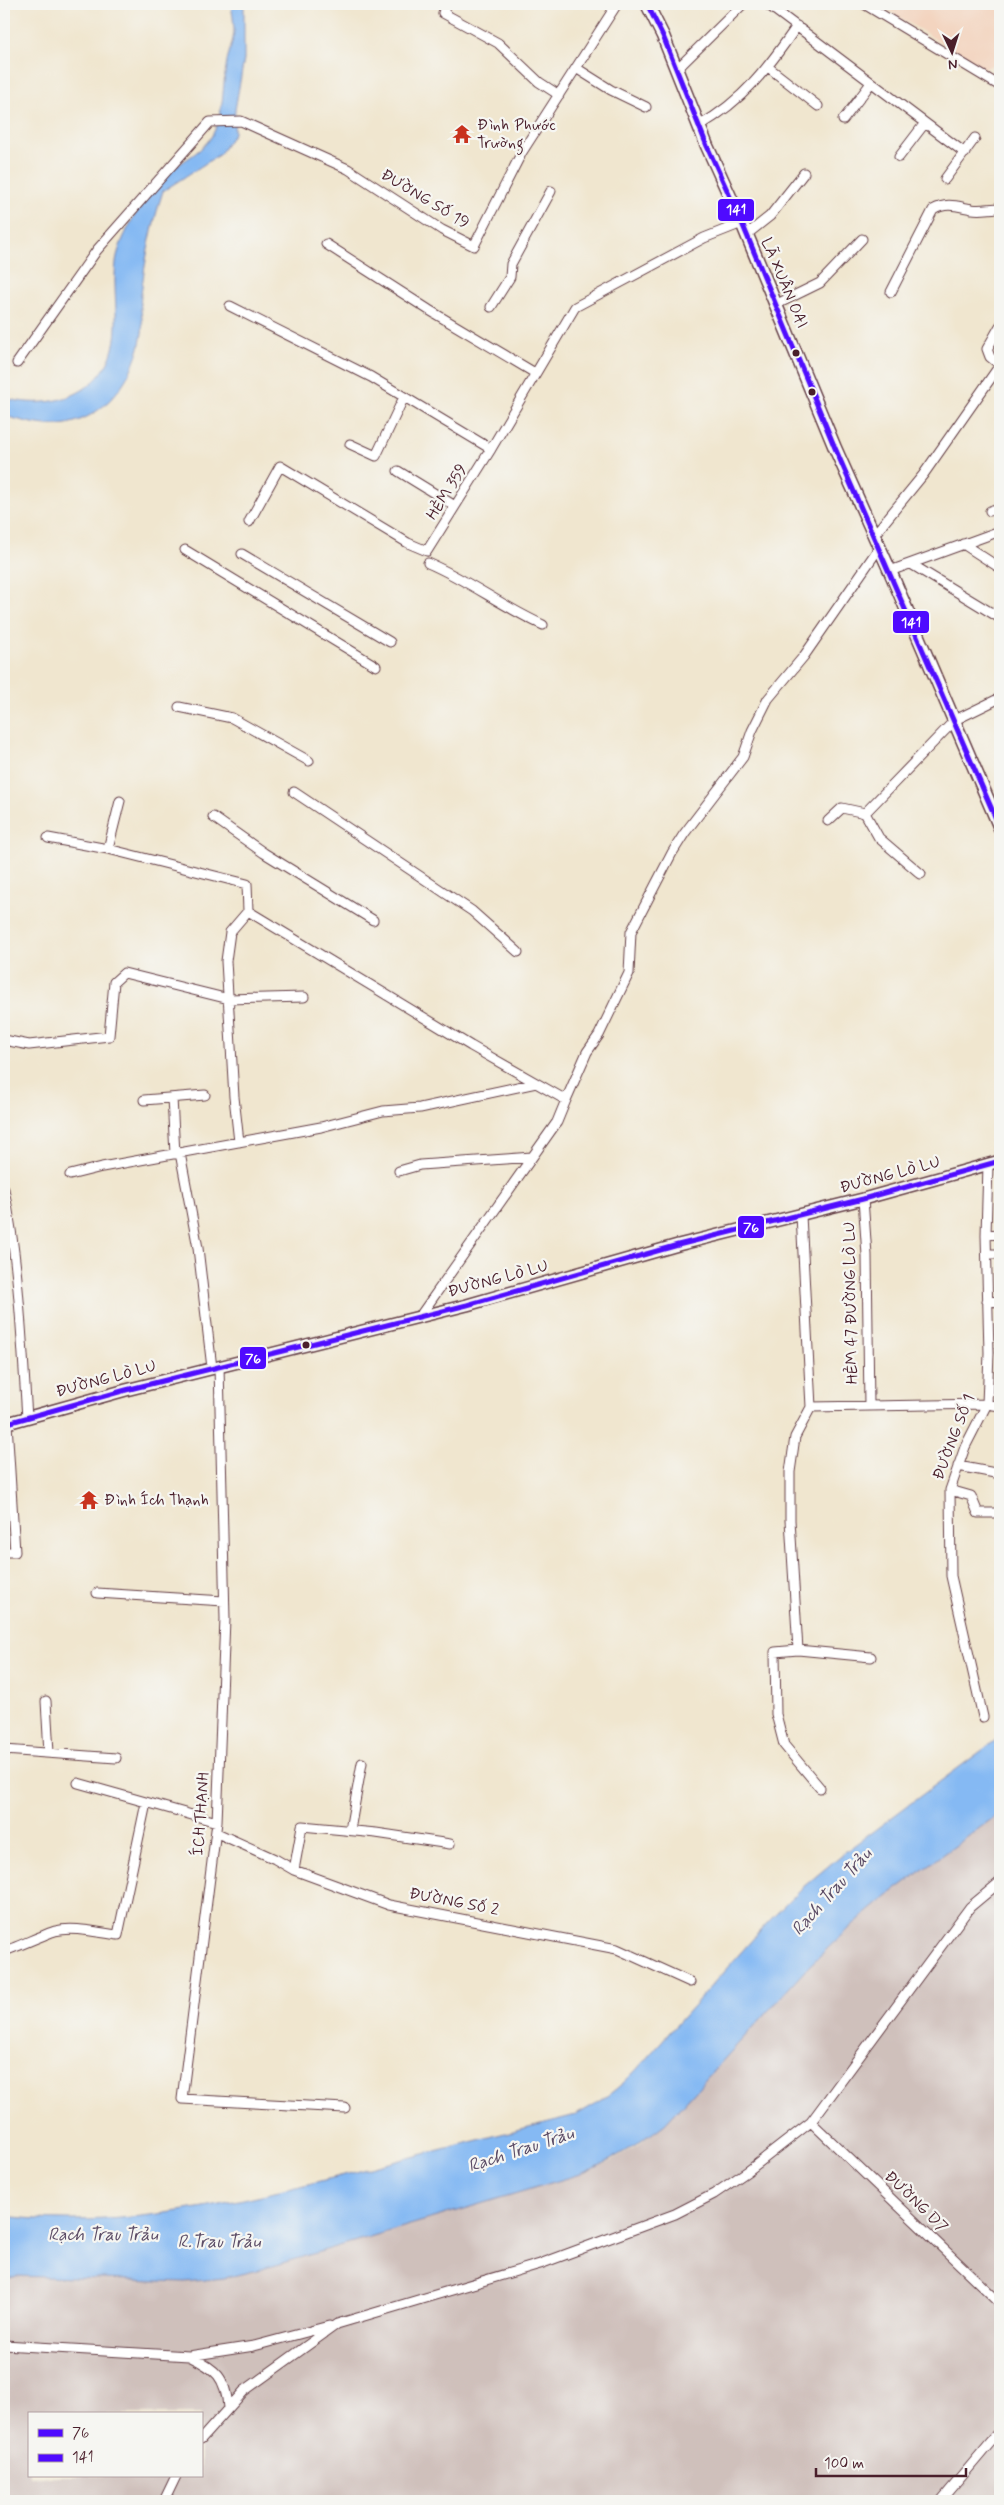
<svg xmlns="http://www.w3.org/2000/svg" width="1004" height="2505" viewBox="0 0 1004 2505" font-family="Mynerve,sans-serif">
<rect width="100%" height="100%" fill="#f6f6f2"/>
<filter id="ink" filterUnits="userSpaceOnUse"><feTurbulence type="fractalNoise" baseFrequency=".02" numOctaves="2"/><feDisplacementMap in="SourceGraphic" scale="10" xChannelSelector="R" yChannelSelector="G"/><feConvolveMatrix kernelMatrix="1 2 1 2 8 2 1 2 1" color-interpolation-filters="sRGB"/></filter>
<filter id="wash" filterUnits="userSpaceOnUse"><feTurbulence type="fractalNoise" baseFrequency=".0096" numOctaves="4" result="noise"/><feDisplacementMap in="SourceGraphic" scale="20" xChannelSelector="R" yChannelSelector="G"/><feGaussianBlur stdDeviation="1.12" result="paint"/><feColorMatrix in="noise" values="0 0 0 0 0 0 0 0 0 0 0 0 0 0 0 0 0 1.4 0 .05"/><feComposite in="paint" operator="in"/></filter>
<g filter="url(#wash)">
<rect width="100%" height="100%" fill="#f0e6cf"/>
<!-- built -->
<path fill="#f3d4bf" d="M 878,4 L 1000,4 L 1000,61 L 984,69 Z"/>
<!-- industrial -->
<path fill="#cfc0bb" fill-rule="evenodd" d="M 1000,1813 L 1000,2501 L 4,2501 L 4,2273 L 17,2276 L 185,2282 L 224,2278 L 262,2269 L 581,2174 L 612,2160 L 638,2145 L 665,2124 L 810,1965 L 849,1928 L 891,1893 ZM 29,2414 L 201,2414 L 201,2476 L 29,2476 Z"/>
<!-- water -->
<path fill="#85b9f3" stroke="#686c8f" d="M 231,4 L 241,4 L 244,7 L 244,59 L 235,110 L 234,133 L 220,154 L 163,191 C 152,225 145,260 141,295 C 139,308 144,321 142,333 C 136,376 106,420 60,425 C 41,427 21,420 4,416 L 4,398 C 37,407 74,403 98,377 C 129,342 109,297 117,256 C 123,231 150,185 171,170 C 184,160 198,154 209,140 C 224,120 222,91 226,67 C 227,55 234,42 234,30 C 234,21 232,12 231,4 Z
M 1000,1737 L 1000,1813 L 891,1893 L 849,1928 L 810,1965 L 665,2124 C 639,2144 612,2160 581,2174 L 262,2269 L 224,2278 L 185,2282 L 17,2276 L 4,2280 L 4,2216 C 123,2231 237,2202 352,2173 C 426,2153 501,2134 576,2115 C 600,2102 619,2089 637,2069 L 768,1922 L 802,1888 L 845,1852 Z"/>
</g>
<g filter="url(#ink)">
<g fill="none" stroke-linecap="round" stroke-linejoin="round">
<!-- minor casing -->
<g stroke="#633d44" stroke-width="11">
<path id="minor" d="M 446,4 L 443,13 L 498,43 L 539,82 L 559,95
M 767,4 L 965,153
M 864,4 L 1000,86
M 768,67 L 818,106
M 576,68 L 611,90 L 646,107
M 677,69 L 743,4
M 843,120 L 871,83
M 699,126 C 744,100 768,68 797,26
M 899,157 L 925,123
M 945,179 L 975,138
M 746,235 L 770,216 L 804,173
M 326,244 L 429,310 L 535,373
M 891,292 L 933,210 C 947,202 956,206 972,209 C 980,211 991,208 1000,208
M 775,305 L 820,283 L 862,239
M 230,306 L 371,377 L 491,449
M 491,307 L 510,277 L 511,264 L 551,191
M 1000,326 L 987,349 L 990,357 L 1000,365
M 17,363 L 97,250 L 210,122 L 241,121 L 348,169 L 442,230 L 474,246 L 522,152 L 617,4
M 350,444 L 376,456 L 404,397
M 398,471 L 455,506
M 990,511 L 1000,507
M 249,522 L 280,466 L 408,543 L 427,551 L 491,449 L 575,307 L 704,238 L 742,223
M 874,535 L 923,475 L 1000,365
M 963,544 L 1000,568
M 185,550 L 376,666
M 242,554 L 390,642
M 428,563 C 468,580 503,607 543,625
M 911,564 L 1000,618
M 890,571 L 1000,531
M 179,707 L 232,718 L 309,761
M 294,792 L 472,911 L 518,952
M 213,817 L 264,853 L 373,920
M 828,821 L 842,808 L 865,813
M 48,838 L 108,849 L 247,884 L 248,911 L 471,1046 L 566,1100 L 557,1122 L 420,1316
M 108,849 L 120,801
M 921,874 L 879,838 L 865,813 L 955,720 L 1000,698
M 4,1040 L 29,1045 L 109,1036 L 114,982 L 124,973 L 229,999 L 304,997
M 172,1098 L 175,1154
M 144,1100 L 205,1095
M 566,1100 L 587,1052 L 599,1035 L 629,973 L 631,932 L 672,853 L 684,834 L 743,757 L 752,731 L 768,699 L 804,656 L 879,548
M 239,1142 L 234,1097 L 226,961 L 230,932 L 248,911
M 180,1153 L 198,1248 L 212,1368
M 399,1171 L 420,1165 L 532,1157
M 70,1175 L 102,1167 L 321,1127 L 383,1111 L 420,1108 L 536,1083
M 4,1189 C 19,1264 22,1342 27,1418
M 863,1199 L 867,1255 L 869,1406
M 801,1215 L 811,1407 L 795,1437 L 790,1472 L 790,1520 L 798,1650 L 775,1652 L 776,1714 L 784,1745 L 820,1788
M 986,1235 L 1000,1234
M 987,1254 L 1000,1254
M 987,1301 L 1000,1302
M 219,1366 L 225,1619 L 217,1822 L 182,2099 L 345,2108
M 811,1407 L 987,1404 L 1000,1406
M 958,1466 L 995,1473
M 950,1490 L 971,1496 L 978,1513 L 1000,1513
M 4,1552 L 15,1552 L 7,1423
M 97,1593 L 224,1601
M 798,1650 L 871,1657
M 46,1701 L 49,1753
M 983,1717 L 951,1576 L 950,1490 L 965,1447 L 987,1404 L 989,1353 L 986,1235 L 988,1165
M 4,1750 L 116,1758
M 78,1783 L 217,1822
M 350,1830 L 362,1763
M 217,1833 L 275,1859 L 294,1870 L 389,1905 L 617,1949 L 690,1982
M 294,1870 L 302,1826 L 376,1833 L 450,1844
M 4,1951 C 8,1951 45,1934 55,1931 C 74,1926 99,1933 118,1935 L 146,1803
M 811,2122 L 1000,2303
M 4,2345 L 189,2356 L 254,2346 L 329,2326
M 189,2356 C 216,2369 226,2377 228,2408
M 201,2439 L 244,2391 L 337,2324 L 540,2264 L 675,2214 L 714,2194 L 748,2171 L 811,2122 L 970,1907 L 1000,1882
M 164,2501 L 176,2476
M 941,2501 L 1000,2431"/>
</g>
<!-- tertiary casing -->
<g stroke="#633d44" stroke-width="14">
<path id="tertiary" d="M 4,1424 L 126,1390 L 467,1305 L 678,1245 L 863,1199 L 1000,1161"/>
</g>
<!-- secondary casing -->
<g stroke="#633d44" stroke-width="15">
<path id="secondary" d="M 647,4 L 663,36 L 707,146 L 742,223 L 835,448 L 890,571 L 1000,828"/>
</g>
<!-- minor -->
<use href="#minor" stroke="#fff" stroke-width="9"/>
<!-- tertiary -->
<use href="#tertiary" stroke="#fff" stroke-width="11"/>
<!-- secondary -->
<use href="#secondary" stroke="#fff" stroke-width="12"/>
<!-- bus-1 casing -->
<g stroke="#f6f6f2" stroke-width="9">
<path id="bus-1" d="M 4,1424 L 126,1390 L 467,1305 L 678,1245 L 863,1199 L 1000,1161"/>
</g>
<!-- bus-2 casing -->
<g stroke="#f6f6f2" stroke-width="9">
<path id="bus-2" d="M 647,4 L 663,36 L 707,146 L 742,223 L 835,448 L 1000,828"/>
</g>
<!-- bus-1 -->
<use href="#bus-1" stroke="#4f0aff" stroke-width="5"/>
<!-- bus-2 -->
<use href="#bus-2" stroke="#4f0aff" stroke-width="5"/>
</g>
</g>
<!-- icons -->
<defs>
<g id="temple-bare" transform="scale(1.5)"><path d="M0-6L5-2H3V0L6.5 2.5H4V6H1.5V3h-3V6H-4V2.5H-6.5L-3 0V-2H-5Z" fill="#c8321e" stroke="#f6f6f2" stroke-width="2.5" paint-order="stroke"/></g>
</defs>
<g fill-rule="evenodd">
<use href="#temple-bare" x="462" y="134"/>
<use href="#temple-bare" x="89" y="1500"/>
</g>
<!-- markers -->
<g fill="#4a1f2b" stroke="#f6f6f2" stroke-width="2">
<circle cx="796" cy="353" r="4.5"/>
<circle cx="812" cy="392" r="4.5"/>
<circle cx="306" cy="1345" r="4.5"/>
</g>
<g text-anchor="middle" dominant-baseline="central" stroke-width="4.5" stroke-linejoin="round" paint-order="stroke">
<!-- poi labels -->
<g font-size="16" fill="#4a1f2b" stroke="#f6f6f2" text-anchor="start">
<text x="477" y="125">Đình Phước<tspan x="477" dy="18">Trường</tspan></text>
<text x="104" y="1500">Đình Ích Thạnh</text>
</g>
<!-- street labels -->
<g font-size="16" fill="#4a1f2b" stroke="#f6f6f2">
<text transform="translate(425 199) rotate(31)">ĐƯỜNG SỐ 19</text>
<text transform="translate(784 283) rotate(67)">LÃ XUÂN OAI</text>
<text transform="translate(447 492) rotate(-58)">HẺM 359</text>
<text transform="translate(890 1175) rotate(-15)">ĐƯỜNG LÒ LU</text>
<text transform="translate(498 1279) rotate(-15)">ĐƯỜNG LÒ LU</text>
<text transform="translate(851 1303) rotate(-91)">HẺM 47 ĐƯỜNG LÒ LU</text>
<text transform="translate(106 1379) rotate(-15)">ĐƯỜNG LÒ LU</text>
<text transform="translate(954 1437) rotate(-69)">ĐƯỜNG SỐ 1</text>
<text transform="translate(201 1814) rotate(-86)">ÍCH THẠNH</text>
<text transform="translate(454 1902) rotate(11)">ĐƯỜNG SỐ 2</text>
<text transform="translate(916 2202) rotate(44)">ĐƯỜNG D7</text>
</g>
<!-- water labels -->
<g font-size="18" font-style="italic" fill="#5c4d67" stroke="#f6f6f2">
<text transform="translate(832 1892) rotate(-48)">Rạch Trau Trảu</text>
<text transform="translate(521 2150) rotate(-18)">Rạch Trau Trảu</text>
<text x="103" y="2235">Rạch Trau Trảu</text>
<text x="219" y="2242">R.Trau Trảu</text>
</g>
</g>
<g stroke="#f6f6f2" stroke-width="2">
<rect x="717" y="198" width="38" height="24" rx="5" fill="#4f0aff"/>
<rect x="892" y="610" width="38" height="24" rx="5" fill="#4f0aff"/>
<rect x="737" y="1215" width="28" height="24" rx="5" fill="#4f0aff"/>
<rect x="239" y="1346" width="28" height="24" rx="5" fill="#4f0aff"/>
</g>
<g font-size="14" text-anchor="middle" font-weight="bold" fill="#fff">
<text x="736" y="214">141</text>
<text x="911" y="627">141</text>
<text x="751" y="1232">76</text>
<text x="253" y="1363">76</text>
</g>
<!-- margin -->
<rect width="1004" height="2505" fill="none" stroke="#f6f6f2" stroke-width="20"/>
<!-- legend -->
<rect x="28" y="2412" width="175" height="65" fill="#f6f6f2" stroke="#b1a0a2"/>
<rect x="38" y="2429" width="25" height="8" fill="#4f0aff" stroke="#b1a0a2"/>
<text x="72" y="2438" font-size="15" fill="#4a1f2b">76</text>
<rect x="38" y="2454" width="25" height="8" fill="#4f0aff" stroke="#b1a0a2"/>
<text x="72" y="2462" font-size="15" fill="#4a1f2b">141</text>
<!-- north arrow -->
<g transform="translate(952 52) rotate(176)" stroke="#f6f6f2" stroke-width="4" paint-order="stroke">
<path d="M0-4L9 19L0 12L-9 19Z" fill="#4a1f2b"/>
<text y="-8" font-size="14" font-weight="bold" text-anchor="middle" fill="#4a1f2b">N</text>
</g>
<!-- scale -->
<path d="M816 2468v8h150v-8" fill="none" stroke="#4a1f2b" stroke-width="2.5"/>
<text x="824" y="2468" font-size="15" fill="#4a1f2b" stroke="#f6f6f2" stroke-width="4" paint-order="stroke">100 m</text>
</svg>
